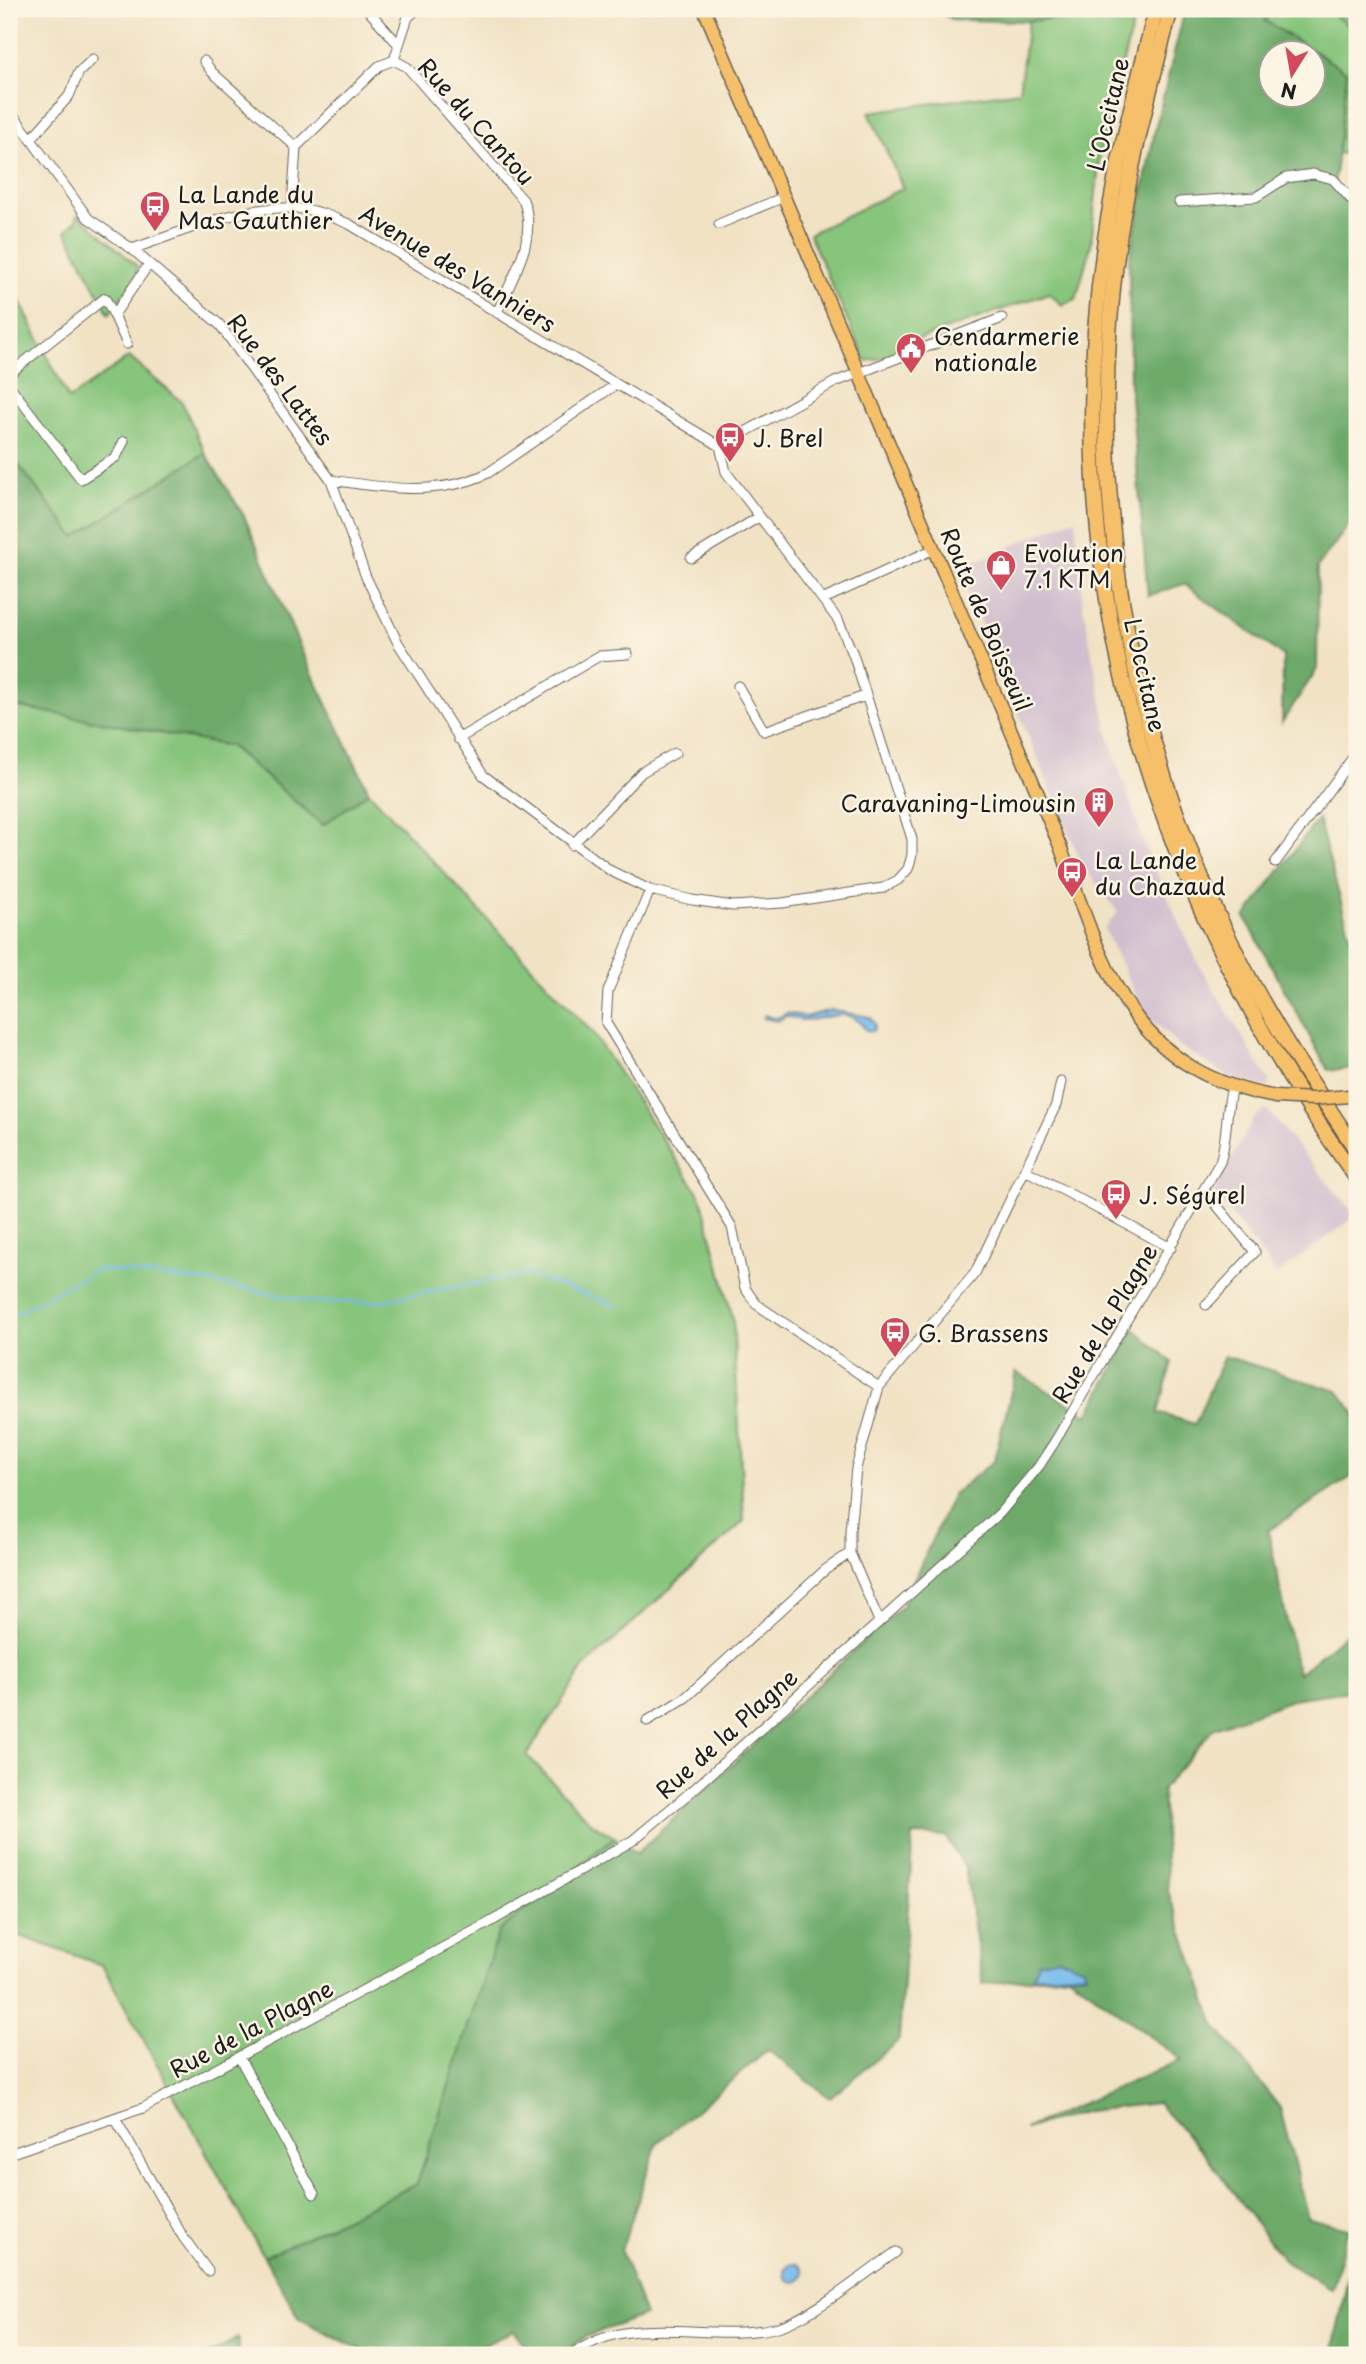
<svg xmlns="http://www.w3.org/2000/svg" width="1366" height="2364" viewBox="0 0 1366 2364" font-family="'Playpen Sans',sans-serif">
<rect width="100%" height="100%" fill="#fcf5e5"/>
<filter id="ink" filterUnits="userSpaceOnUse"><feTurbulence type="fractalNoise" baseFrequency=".0143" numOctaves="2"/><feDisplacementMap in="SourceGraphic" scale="14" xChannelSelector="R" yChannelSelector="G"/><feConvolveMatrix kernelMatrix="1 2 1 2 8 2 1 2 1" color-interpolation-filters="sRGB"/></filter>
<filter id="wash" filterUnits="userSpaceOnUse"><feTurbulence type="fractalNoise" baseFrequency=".00686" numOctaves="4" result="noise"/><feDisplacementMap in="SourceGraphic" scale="28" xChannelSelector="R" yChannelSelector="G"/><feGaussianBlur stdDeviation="1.57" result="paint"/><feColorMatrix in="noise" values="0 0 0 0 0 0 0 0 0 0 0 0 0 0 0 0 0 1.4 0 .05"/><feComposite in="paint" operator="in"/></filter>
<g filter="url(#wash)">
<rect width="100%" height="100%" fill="#f1e2c4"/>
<!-- industrial -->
<path fill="#d0bdce" d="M 1075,519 L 1083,607 L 1108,734 L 1146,850 L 1198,963 L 1269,1081 L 1268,1088 L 1227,1076 L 1180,1046 L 1144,1012 L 1104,929 L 1118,912 L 1082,864 L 958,569 Z
M 1266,1109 L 1356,1216 L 1277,1274 L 1213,1190 L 1254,1118 Z"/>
<!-- green -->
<path fill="#87c47b" stroke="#52704c" stroke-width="2" d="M 1272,9 L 1325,9 L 1357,32 L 1357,155 L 1338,153 L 1347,72 L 1264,20 Z
M 1136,12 L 1100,150 L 1091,245 L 1076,299 L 1062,305 L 1049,293 L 905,344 L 892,356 L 866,361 L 809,234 L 903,188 L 869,112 L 1019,91 L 1028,21 Z
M 78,214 L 137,266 L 137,276 L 109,314 L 66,231 L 76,221 Z
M 9,280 L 69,399 L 129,357 L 182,402 L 205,453 L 75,537 L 9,453 Z
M 9,705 L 230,746 L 323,825 L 369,792 L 592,1032 L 701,1197 L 733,1319 L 744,1521 L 584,1667 L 527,1755 L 590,1822 L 614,1837 L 499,1931 L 417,2184 L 264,2257 L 102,1965 L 9,1932 Z"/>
<!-- forest -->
<path fill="#6daa6b" stroke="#446344" stroke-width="2" fill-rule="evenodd" d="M 932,9 L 1137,9 L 1136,12 L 1028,21 L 954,20 Z
M 1185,9 L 1272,9 L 1265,21 L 1347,72 L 1334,185 L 1357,213 L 1357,514 L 1318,566 L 1317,669 L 1282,722 L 1283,656 L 1184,584 L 1148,596 L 1130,385 L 1129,260 L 1155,130 ZM 1272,52 L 1314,52 L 1314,94 L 1272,94 Z
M 1325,9 L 1357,9 L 1357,32 Z
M 9,453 L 75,537 L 205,453 L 244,516 L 303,654 L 369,792 L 323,825 L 230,746 L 9,705 Z
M 1318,819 L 1357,960 L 1357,1068 L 1328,1070 L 1245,917 Z
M 1134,1329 L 1172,1362 L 1158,1413 L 1195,1424 L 1224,1356 L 1338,1391 L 1357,1416 L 1357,1473 L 1268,1531 L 1298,1674 L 1357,1625 L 1357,1690 L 1298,1698 L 1214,1728 L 1162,1789 L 1168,1891 L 1215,2025 L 1280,2108 L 1308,2218 L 1348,2228 L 1332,2289 L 1284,2261 L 1204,2153 L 1157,2103 L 1087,2111 L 1025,2129 L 1181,2060 L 1069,1975 L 983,1984 L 965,1867 L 945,1836 L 913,1835 L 899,2040 L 830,2098 L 768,2050 L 657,2143 L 621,2251 L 645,2315 L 585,2337 L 562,2355 L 532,2355 L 514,2331 L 462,2355 L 371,2355 L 300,2319 L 264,2257 L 417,2184 L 499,1931 L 614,1837 L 637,1853 L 902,1606 L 953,1494 L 994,1461 L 1016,1372 L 1088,1415 Z
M 1357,2233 L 1357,2355 L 1332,2355 Z
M 238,2338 L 238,2355 L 207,2355 Z"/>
<!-- water -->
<path fill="#75baeb" stroke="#486b84" stroke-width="2" d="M 831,1010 L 869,1017 L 875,1024 L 873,1031 L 866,1030 C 849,1002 823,1022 803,1020 C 797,1020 792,1017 786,1016 L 778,1021 L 763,1018 L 765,1015 L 775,1019 L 787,1013 L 806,1017 Z
M 1057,1957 L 1084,1968 L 1086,1973 L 1033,1977 L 1038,1962 Z
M785 2273a9 9 0 1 1 18 0a9 9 0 1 1-18 0Z"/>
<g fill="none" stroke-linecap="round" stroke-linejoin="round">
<!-- stream -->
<path stroke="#75baeb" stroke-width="2.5" d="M 9,1313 L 20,1312 L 98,1269 L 211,1282 L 313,1302 L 375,1302 L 528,1274 L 618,1306"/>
</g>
</g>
<g filter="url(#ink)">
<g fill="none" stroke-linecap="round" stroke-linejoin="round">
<!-- minor casing -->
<g stroke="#676157" stroke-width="11">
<path id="minor" d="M 367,9 L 399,45
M 394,60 L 408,17 L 418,9
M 204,61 L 212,72 L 296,147
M 9,109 L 88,218 L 132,249 L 220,325 L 331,480 L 366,577 L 398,643 L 483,775 L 611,871 L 650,890 L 692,900 L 733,906 L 782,903 L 883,888 L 898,880 L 908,869 L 912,855 L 912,839 L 853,654 L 838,620 L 726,472 L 720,446 L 349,224 C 334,218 318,210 302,209 C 245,202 184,232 132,249
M 31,139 L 69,96 L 79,72 L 93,59
M 1179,202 L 1256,197 L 1286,178 L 1313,174 L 1333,179 L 1357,206
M 292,208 L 296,147 L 379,66 L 394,60 L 407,67 L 523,200 C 539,238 512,277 497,313
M 719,224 L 784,197
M 127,344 L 114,315 L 149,264
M 9,374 L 105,298 L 114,315
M 9,385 L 81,479 L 116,457 L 124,441
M 720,446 L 835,382 L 1002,318
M 331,480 C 385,488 438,497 488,473 L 615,385
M 691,558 L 759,517
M 824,599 L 934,549
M 738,686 L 764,731 L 865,696
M 458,739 L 599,656 L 628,654
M 572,845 L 642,772 L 675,753
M 1275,863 L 1357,752
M 650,890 L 608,991 L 606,1023 L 732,1227 L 745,1288 L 756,1304 L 879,1387
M 1027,1171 L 1171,1248
M 1205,1191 L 1255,1252 L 1206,1305
M 879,1621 L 850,1553 L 850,1531 L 856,1468 L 879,1387 L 975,1273 L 1056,1105 L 1061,1082
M 647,1721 L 685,1698 L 825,1570 L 850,1553
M 239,2057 L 314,2194
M 116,2120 L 183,2237 L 208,2271
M 9,2154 L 143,2108 L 485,1925 L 632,1841 L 693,1790 L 1000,1513 L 1039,1466 L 1054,1443 L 1220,1162 C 1228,1137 1225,1112 1232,1087
M 572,2355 C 630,2310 707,2343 774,2328 C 807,2321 866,2273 896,2252"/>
</g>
<!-- major casing -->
<g stroke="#676157" stroke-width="15">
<path id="major" d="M 704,9 L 1060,846 C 1104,969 1130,1071 1276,1097"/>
</g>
<!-- highway casing -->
<g stroke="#676157" stroke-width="17">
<path id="highway" d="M 1156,9 C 1137,85 1116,161 1105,239 C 1054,586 1156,897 1357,1179
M 1171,9 C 1151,83 1132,157 1120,233 C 1083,478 1124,729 1235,950 C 1270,1021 1314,1086 1357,1151"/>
</g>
<!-- minor -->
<use href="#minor" stroke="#fff" stroke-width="9"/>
<!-- major -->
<use href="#major" stroke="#f6c06b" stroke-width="12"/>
<!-- highway -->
<use href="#highway" stroke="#f6c06b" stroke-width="14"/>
<!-- major-bridge casing -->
<g stroke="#676157" stroke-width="15" stroke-linecap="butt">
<path id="major-bridge" d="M 1276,1097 L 1313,1099 L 1349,1096"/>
</g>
<!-- major-bridge -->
<use href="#major-bridge" stroke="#f6c06b" stroke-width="12"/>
</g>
</g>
<!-- icons -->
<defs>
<g id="bus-pin" transform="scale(1.575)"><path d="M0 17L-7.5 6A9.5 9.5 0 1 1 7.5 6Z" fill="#d1495b" stroke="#fcf5e5"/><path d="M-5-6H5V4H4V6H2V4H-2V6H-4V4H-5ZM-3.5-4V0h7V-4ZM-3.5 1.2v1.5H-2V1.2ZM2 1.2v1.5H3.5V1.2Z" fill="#fff"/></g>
<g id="civic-pin" transform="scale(1.575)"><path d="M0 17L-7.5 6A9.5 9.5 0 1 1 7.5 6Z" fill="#d1495b" stroke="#fcf5e5"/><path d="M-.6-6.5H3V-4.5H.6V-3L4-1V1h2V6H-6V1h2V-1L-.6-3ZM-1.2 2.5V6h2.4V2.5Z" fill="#fff"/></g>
<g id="shop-pin" transform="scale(1.575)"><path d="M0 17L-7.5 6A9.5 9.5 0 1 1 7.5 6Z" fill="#d1495b" stroke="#fcf5e5"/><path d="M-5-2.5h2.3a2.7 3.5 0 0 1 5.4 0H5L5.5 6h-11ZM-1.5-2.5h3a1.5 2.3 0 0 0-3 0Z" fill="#fff"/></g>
<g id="building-pin" transform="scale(1.575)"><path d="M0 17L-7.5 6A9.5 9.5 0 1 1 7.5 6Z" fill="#d1495b" stroke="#fcf5e5"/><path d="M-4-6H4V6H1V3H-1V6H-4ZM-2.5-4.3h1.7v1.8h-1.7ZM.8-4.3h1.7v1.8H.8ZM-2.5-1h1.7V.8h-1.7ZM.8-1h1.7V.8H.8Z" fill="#fff"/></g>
</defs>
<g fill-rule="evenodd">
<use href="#bus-pin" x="155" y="206"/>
<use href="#civic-pin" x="911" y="348"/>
<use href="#bus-pin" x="730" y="437"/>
<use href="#shop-pin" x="1001" y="565"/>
<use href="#building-pin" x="1099" y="802"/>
<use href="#bus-pin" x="1072" y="872"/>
<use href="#bus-pin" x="1116" y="1194"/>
<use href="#bus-pin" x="895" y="1332"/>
</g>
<g text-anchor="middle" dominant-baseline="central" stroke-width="5" stroke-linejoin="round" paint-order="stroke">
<!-- street labels -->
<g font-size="23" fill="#1c1c1c" stroke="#fcf5e5">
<text transform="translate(1107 114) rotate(-77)">L'Occitane</text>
<text transform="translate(477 121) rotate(48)">Rue du Cantou</text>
<text transform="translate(458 268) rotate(31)">Avenue des Vanniers</text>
<text transform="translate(281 379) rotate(53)">Rue des Lattes</text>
<text transform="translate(987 619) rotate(67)">Route de Boisseuil</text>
<text transform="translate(1146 675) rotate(77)">L'Occitane</text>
<text transform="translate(1104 1323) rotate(-59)">Rue de la Plagne</text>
<text transform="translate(726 1733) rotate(-42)">Rue de la Plagne</text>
<text transform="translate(251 2028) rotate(-28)">Rue de la Plagne</text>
</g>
<!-- poi labels -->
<g font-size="23" fill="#1c1c1c" stroke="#fcf5e5" text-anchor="start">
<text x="178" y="193">La Lande du<tspan x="178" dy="26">Mas Gauthier</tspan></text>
<text x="934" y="335">Gendarmerie<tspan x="934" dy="26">nationale</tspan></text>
<text x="753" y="437">J. Brel</text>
<text x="1024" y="552">Evolution<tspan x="1024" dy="26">7.1 KTM</tspan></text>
<text x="1076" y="802" text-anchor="end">Caravaning-Limousin</text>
<text x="1095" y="859">La Lande<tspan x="1095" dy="26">du Chazaud</tspan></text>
<text x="1139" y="1194">J. Ségurel</text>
<text x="918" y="1332">G. Brassens</text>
</g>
</g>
<!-- margin -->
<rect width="1366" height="2364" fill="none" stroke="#fcf5e5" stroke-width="35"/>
<!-- north arrow -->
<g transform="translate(1292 74) rotate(191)"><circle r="33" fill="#fcf5e5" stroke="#a29e95" stroke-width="2"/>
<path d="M0-5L12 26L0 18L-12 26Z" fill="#d1495b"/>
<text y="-10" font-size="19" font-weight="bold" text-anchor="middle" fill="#1c1c1c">N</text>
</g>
</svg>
